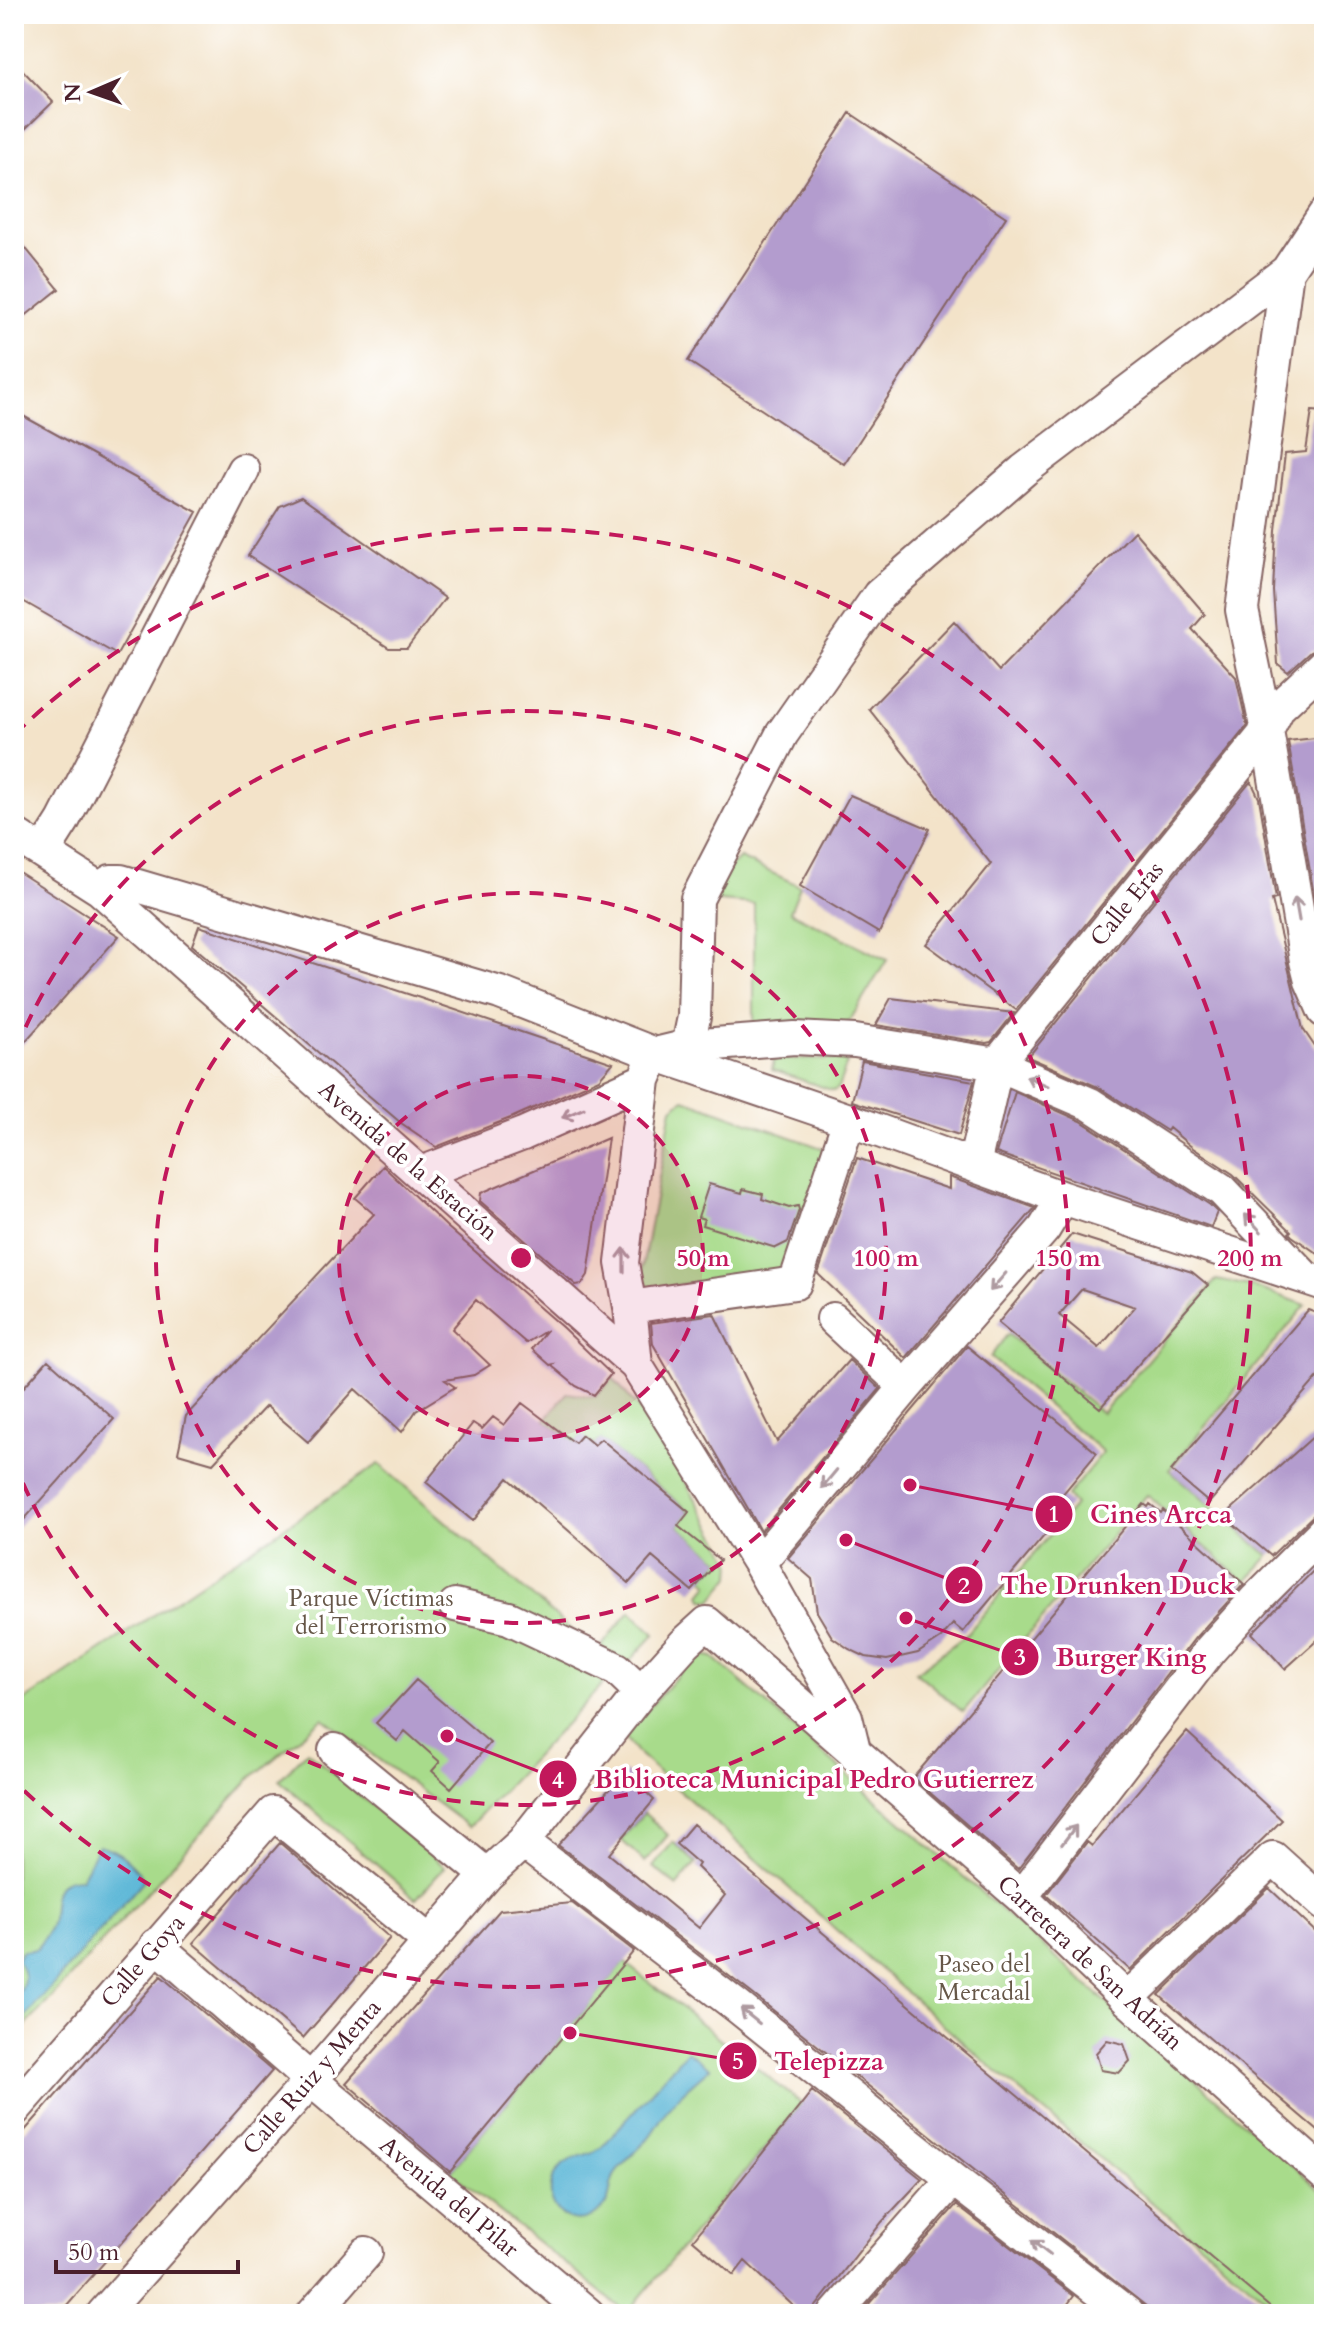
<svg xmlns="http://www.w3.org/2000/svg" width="1338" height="2328" viewBox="0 0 1338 2328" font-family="Cardo,serif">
<rect width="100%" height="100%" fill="#fff"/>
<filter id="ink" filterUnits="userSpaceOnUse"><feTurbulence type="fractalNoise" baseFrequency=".0125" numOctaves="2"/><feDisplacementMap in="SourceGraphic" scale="16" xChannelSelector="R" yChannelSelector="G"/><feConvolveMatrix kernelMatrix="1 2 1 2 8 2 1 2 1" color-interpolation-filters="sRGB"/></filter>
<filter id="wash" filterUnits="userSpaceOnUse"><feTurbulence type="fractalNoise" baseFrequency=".006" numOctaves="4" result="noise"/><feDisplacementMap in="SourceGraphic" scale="32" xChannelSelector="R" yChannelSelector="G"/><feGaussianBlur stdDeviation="1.8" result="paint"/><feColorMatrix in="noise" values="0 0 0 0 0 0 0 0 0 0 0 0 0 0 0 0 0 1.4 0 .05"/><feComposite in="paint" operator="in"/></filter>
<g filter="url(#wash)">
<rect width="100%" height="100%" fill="#f3e3c9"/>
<!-- green -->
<path fill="#a8db8b" stroke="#797d5b" stroke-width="2" d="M 740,858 L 800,886 L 790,912 L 887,960 L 849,1022 L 795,1038 L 754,1026 L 754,904 L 697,899 Z
M 774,1059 L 843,1060 L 847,1063 L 838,1088 L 834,1091 L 772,1070 Z
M 684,1099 L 822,1148 L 827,1153 L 788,1268 L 647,1290 L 643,1287 L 641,1274 L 672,1108 Z
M 1216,1280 L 1252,1286 L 1306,1305 L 1169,1470 L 1269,1556 L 1245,1582 L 1147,1495 L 963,1712 L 916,1672 L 966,1635 L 1075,1505 L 1067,1496 L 1103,1452 L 990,1357 L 1008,1334 L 1102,1413 Z
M 613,1378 L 654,1427 L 732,1562 L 731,1576 L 712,1600 L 703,1599 L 701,1594 L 709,1584 L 703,1578 L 720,1560 L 678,1526 L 689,1511 L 601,1440 L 594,1445 L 582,1436 L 575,1443 L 545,1420 L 567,1393 L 595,1397 Z
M 379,1464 L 597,1652 L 630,1611 L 655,1634 L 622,1670 L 617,1669 L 469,1827 L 323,1718 L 251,1778 L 14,2039 L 14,1708 Z
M 702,1655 L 713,1657 L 1324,2193 L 1324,2314 L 1284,2314 L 969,2048 L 636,1752 L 624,1736 L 693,1658 Z
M 307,1751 L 445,1867 L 416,1899 L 279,1780 Z
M 644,1813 L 668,1835 L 645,1862 L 621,1840 Z
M 673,1842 L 696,1863 L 677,1886 L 653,1867 Z
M 624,1962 L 802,2104 L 627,2313 L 450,2172 Z"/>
<!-- water -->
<path fill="#58b5d6" stroke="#516a80" stroke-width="2" d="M 99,1845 C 118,1850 133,1862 144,1880 L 14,2030 C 14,2023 12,2010 14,2003 C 22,1984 31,1981 17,1960 L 21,1952 L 37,1949 C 42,1940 52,1928 52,1919 C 54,1899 50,1878 81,1878 Z
M 687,2051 L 710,2068 C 697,2080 681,2092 670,2106 C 661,2117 655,2131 645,2142 C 636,2152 624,2162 616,2173 C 606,2186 616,2201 595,2215 C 561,2237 534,2191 563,2165 C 574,2155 589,2156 601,2148 Z"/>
<g id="blocks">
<!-- building -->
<path fill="#b39cce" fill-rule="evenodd" d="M 14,61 L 53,102 L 24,130 L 14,119 Z
M 850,113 L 1006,217 L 844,464 L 688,361 Z
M 14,234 L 59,289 L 14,325 Z
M 14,411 L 197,512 L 117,655 L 14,596 Z
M 1312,411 L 1324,412 L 1324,647 L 1311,651 L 1288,672 L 1278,664 L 1273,591 L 1276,530 L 1285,454 L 1306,452 Z
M 301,497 L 445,598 L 407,648 L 389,648 L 248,556 L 280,506 Z
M 1134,531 L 1205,614 L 1192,629 L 1236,677 L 1247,726 L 1016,1010 L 926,944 L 991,864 L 869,709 L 954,621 L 999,671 Z
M 1324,737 L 1324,954 L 1288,741 Z
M 1251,781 L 1259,798 L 1276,899 L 1272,900 L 1303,1029 L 1324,1060 L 1324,1258 L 1292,1236 L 1289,1233 L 1291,1231 L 1233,1174 L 1193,1148 L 1169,1128 L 1167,1131 L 1098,1087 L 1028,1057 Z
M 850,795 L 930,829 L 879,933 L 800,886 Z
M 14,869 L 119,936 L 14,1054 Z
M 199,926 L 417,997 L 613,1063 L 599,1079 L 513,1117 L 436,1147 L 401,1123 L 192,945 Z
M 891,998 L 1014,1013 L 991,1042 L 986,1043 L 876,1025 Z
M 862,1061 L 974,1081 L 959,1135 L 852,1101 Z
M 1015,1092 L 1081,1121 L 1210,1205 L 1217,1212 L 1211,1227 L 996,1153 Z
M 608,1138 L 588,1275 L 582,1284 L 576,1285 L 480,1201 L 481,1193 Z
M 857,1158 L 949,1189 L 949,1177 L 1035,1208 L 906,1358 L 818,1274 Z
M 383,1166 L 446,1226 L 563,1328 L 611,1374 L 594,1395 L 576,1386 L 552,1366 L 554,1364 L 550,1365 L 532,1349 L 547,1330 L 526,1343 L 476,1300 L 452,1329 L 490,1365 L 474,1375 L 445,1380 L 455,1387 L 416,1411 L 402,1432 L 355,1389 L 308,1442 L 266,1406 L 213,1463 L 178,1453 L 186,1416 L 374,1214 L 355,1198 Z
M 709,1184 L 742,1193 L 743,1189 L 763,1194 L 762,1199 L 789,1208 L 798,1206 L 799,1210 L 788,1242 L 776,1248 L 702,1225 L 704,1219 L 698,1217 Z
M 1072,1234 L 1192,1272 L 1208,1285 L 1100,1408 L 998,1323 ZM 1082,1289 L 1135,1307 L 1099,1348 L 1059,1315 Z
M 1308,1310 L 1324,1316 L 1324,1370 L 1209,1503 L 1171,1471 Z
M 714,1314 L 777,1442 L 849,1360 L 880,1389 L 761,1531 L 653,1344 L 651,1323 Z
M 967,1346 L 1097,1453 L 1061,1496 L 1071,1504 L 963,1632 L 953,1624 L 941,1638 L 918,1653 L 887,1660 L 866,1657 L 849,1649 L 832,1637 L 817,1612 L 812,1579 L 788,1558 Z
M 48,1360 L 114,1419 L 14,1531 L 14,1398 Z
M 522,1403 L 575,1443 L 582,1435 L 594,1445 L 601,1439 L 689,1512 L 678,1526 L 720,1560 L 692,1591 L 652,1557 L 629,1583 L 508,1478 L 473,1521 L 426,1482 L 473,1423 L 482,1429 L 493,1417 L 504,1425 Z
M 1324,1427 L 1324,1505 L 1271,1556 L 1224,1516 Z
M 1144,1504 L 1148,1507 L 1150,1504 L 1161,1513 L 1163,1510 L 1244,1584 L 1195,1638 L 1018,1869 L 913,1778 Z
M 1324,1560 L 1324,1634 L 1285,1669 L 1252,1633 Z
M 416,1680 L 490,1743 L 451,1788 L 432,1771 L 440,1762 L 405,1731 L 397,1741 L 376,1723 Z
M 1187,1732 L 1282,1820 L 1130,1970 L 1046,1895 L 1087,1842 L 1092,1846 Z
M 625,1772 L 654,1800 L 609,1854 L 699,1928 L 725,1895 L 697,1867 L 699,1864 L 676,1844 L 693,1824 L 1278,2314 L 1156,2314 L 750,1992 L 558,1845 Z
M 280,1843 L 390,1938 L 303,2038 L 193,1943 Z
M 1269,1888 L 1324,1940 L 1324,2136 L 1159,1995 Z
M 572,1903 L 634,1951 L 450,2172 L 346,2083 L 500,1910 Z
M 161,1976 L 272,2071 L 59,2314 L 14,2314 L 14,2143 Z
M 1107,2040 L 1124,2044 L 1130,2061 L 1119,2073 L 1101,2070 L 1096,2053 Z
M 812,2091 L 922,2179 L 882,2222 L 810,2314 L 802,2314 L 745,2261 L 734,2275 L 693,2240 Z
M 956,2205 L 1074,2296 L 1060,2314 L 860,2314 Z"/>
</g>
</g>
<g filter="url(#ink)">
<use href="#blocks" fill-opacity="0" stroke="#856462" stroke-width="2"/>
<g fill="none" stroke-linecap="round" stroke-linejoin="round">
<!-- minor casing -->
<g stroke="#856462" stroke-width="36">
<path id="minor" d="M 1287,271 L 1242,610 L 1267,731 L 1306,961 L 1311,981 L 1324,1011
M 14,834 L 100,889 L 636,1365 L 759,1563 L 846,1717 L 855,1754
M 44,851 L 63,821 L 243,470
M 100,889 L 111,881 L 121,881 L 500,993 L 655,1054 L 849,1120 L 1063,1198 L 1324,1284
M 688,1046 L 694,1017 L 697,899 L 782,734 L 879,595 L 1024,470 L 1287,271 L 1324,215
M 974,1165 L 997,1064 L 1267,731 L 1279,707 L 1324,665
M 421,1173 L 523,1134 L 644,1080
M 630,1307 L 795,1283 L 849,1120
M 833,1319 L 906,1387
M 636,1365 L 630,1307 L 622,1263 L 644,1080 L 655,1054 L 688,1046 L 795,1038 L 855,1041 L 997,1064 L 1090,1104 L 1222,1190 L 1302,1274
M 759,1563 L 906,1387 L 1044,1229 L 1063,1198
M 455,1605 L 509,1618 L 617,1669 L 641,1692
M 335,1750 L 487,1875
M 523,1842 L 738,2007 L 953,2179 L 1128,2314
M 1021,1897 L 1210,1650 L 1256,1599 L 1324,1531
M 156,1945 L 311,2080 L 588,2314
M 1127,1999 L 1273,1858 L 1324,1904
M 14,2110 L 273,1813 L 430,1942
M 103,2314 L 311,2080 L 487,1875 L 523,1842 L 641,1692 L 685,1643 L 707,1623 L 1021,1897 L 1127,1999 L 1324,2174
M 313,2314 L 366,2253
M 835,2314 L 953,2179"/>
</g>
<!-- minor -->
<use href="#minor" stroke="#fff" stroke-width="32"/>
</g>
<!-- one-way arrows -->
<defs><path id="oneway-shaft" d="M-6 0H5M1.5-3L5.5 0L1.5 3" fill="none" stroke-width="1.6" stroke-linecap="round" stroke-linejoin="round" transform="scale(2)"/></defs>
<g stroke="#ae9aa0">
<use href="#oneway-shaft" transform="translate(1297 909) rotate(-100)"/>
<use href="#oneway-shaft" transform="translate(1037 1081) rotate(-156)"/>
<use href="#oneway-shaft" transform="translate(573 1113) rotate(157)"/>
<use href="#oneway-shaft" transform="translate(1253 1223) rotate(-133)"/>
<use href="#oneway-shaft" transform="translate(624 1260) rotate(-90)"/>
<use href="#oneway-shaft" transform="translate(998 1282) rotate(131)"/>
<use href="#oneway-shaft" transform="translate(829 1479) rotate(130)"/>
<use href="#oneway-shaft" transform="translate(1069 1835) rotate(-53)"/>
<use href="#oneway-shaft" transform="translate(750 2016) rotate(-141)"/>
<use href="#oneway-shaft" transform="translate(1041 2248) rotate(-142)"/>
</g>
</g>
<!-- distance rings -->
<circle cx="521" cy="1258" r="182" fill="#c2185b" fill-opacity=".12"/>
<g fill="none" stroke="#c2185b" stroke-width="4" stroke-dasharray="14 10">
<circle cx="521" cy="1258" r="182"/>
<circle cx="521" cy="1258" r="365"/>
<path d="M16 1049A547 547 0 1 1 16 1467"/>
<path d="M15 734A729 729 0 1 1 15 1782"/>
</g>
<g text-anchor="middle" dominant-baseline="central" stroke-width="7" stroke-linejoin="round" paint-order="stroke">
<!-- street labels -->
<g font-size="24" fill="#4a1f2b" stroke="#fff">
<text transform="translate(1127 904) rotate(-51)">Calle Eras</text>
<text transform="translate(408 1161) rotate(41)">Avenida de la Estación</text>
<text transform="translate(143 1961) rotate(-49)">Calle Goya</text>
<text transform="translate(1090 1963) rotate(43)">Carretera de San Adrián</text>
<text transform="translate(312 2077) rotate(-49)">Calle Ruiz y Menta</text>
<text transform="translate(449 2197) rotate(40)">Avenida del Pilar</text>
</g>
<!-- park labels -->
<g font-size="24" fill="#665748" stroke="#fff">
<text x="371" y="1598">Parque Víctimas<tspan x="371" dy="28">del Terrorismo</tspan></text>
<text x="984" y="1964">Paseo del<tspan x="984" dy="28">Mercadal</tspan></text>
</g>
</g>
<circle cx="521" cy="1258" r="12" fill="#c2185b" stroke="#fff" stroke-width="4"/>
<g font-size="24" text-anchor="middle" font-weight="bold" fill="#c2185b" stroke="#fff" stroke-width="7" stroke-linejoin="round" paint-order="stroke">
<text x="703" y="1266">50 m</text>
<text x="886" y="1266">100 m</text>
<text x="1068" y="1266">150 m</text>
<text x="1250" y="1266">200 m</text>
</g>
<!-- callouts -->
<path fill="none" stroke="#c2185b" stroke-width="3" d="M910 1485L1054 1514M846 1540L964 1585M906 1618L1020 1657M447 1736L558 1779M570 2033L738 2061"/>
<g fill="#c2185b" stroke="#fff" stroke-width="3">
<circle cx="910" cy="1485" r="8"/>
<circle cx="846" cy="1540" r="8"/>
<circle cx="906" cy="1618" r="8"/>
<circle cx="447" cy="1736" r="8"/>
<circle cx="570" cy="2033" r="8"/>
<circle cx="1054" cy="1514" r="20"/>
<circle cx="964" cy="1585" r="20"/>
<circle cx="1020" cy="1657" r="20"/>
<circle cx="558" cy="1779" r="20"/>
<circle cx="738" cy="2061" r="20"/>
</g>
<g font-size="24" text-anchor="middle" font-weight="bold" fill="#fff">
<text x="1054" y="1522">1</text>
<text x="964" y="1594">2</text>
<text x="1020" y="1665">3</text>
<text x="558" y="1788">4</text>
<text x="738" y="2069">5</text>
</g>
<g font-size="26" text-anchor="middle" font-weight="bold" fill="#c2185b" stroke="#fff" stroke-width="7" stroke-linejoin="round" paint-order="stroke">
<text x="1161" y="1523">Cines Arcca</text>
<text x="1118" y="1594">The Drunken Duck</text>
<text x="1131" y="1666">Burger King</text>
<text x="814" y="1788">Biblioteca Municipal Pedro Gutierrez</text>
<text x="829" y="2070">Telepizza</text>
</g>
<!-- margin -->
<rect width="1338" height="2328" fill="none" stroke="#fff" stroke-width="48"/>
<!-- north arrow -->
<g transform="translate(92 92) rotate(268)" stroke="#ffffff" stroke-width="6" paint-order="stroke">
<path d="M0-6L14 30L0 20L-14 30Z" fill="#4a1f2b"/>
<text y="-12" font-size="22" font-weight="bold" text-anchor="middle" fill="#4a1f2b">N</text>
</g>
<!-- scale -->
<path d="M56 2260v12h182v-12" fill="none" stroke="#4a1f2b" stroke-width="4"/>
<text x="68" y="2260" font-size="24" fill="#4a1f2b" stroke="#ffffff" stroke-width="6" paint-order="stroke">50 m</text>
</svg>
